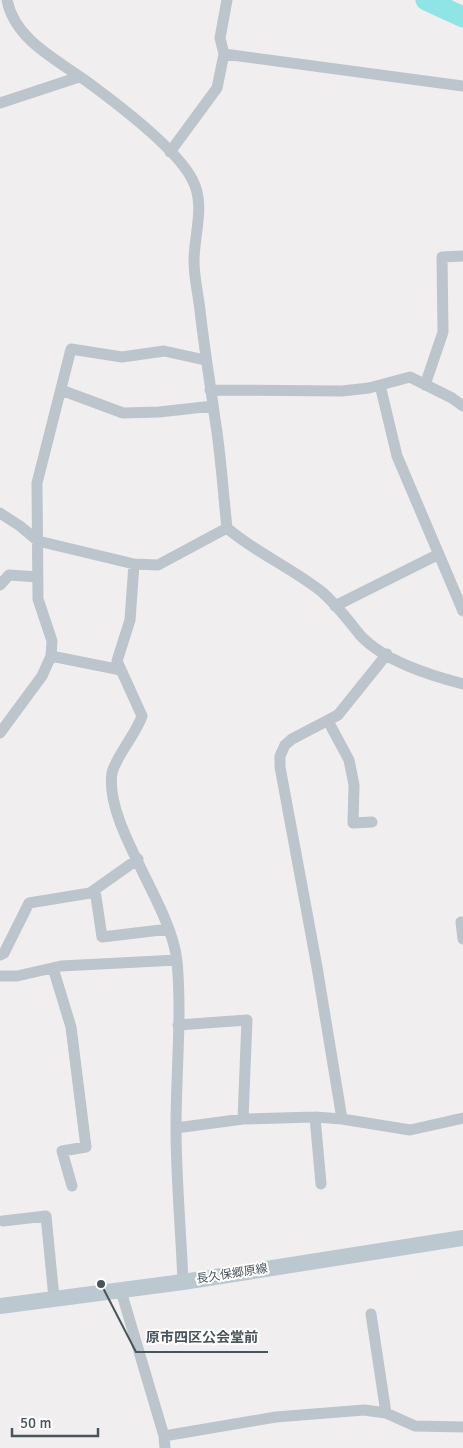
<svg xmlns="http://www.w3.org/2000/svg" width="463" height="1448" viewBox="0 0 463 1448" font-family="Signika,'Noto Sans JP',sans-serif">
<rect width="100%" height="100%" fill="#f1eeef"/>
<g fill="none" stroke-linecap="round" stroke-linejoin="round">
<!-- river -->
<path stroke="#8fe4e6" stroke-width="21" d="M 426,0 L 463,17"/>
<!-- street -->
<path stroke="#bbc5cb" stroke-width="11" d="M 7,0 C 15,42 62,62 93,86 C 120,106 177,150 192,179 C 206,204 194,234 194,261 C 194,277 198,294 200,310 C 204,347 210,382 215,419 C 221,455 223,492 227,528 C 256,553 292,568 322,592 C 337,605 348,620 360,635 C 384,661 429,675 463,684
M 224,54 L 463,86
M 0,103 L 79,77
M 170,152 L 217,88 L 224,54 L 220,38 L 227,0
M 380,385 L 397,456 L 463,611
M 425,385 L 443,332 L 442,257 L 463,256
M 61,390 L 123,413 L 159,412 L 213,406
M 210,390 L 342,391 L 369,388 L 410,377 L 452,398 L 463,406
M 0,513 L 20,526 L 38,541 L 134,564 L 158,565 L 227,528
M 134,564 L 130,620 L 117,661 L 142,716 C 136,734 115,758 112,773 C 104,825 171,904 177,961 C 182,1016 176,1072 176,1127 C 176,1179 181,1231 183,1282
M 0,585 L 9,575 L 38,577
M 335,606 L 439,554
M 51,656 L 121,670
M 328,721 L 349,760 L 354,785 L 353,823 L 372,822
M 0,733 L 42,676 L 51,656 L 52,641 L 38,599 L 37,483 L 71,349 L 122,357 L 164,351 L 205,360
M 95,890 L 102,937 L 169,929
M 461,922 L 463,939
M 0,955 L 4,953 L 29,903 L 90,893 L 138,859
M 53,968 L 71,1027 L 86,1147 L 62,1151 L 72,1186
M 0,976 L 17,976 L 61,966 L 177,960
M 178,1025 L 247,1020 L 243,1119
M 315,1117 L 321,1184
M 342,1119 L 317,967 L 280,767 L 280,756 L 285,745 L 292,739 L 338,715 L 387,654
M 176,1128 L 243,1119 L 315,1117 L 342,1119 L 410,1130 L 463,1118
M 3,1221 L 46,1216 L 54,1298
M 121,1291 L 164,1436 L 165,1448
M 371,1314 L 386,1413
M 164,1436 L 276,1417 L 364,1410 L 386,1413 L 415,1426 L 463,1427"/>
<!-- secondary -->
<path stroke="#bbc8cf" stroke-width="16" d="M 0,1306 L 183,1282 L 463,1238"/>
</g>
<g text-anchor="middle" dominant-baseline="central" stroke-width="4" stroke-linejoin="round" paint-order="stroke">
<!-- street labels -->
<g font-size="12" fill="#48555b" stroke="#fff">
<text transform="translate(232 1274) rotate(-9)">長久保郷原線</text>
</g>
</g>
<!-- callouts -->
<path fill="none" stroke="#48555b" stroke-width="2" d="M101 1284L136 1352H268"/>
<circle fill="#48555b" stroke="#fff" stroke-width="2" cx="101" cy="1284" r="5"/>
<g font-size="14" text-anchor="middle" font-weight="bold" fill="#48555b" stroke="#fff" stroke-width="4" stroke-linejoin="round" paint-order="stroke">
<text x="202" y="1342">原市四区公会堂前</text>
</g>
<!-- scale -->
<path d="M12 1428v8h86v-8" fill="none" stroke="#48555b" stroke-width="2.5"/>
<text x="20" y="1428" font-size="15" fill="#48555b" stroke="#ffffff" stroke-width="4" paint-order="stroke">50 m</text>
</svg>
